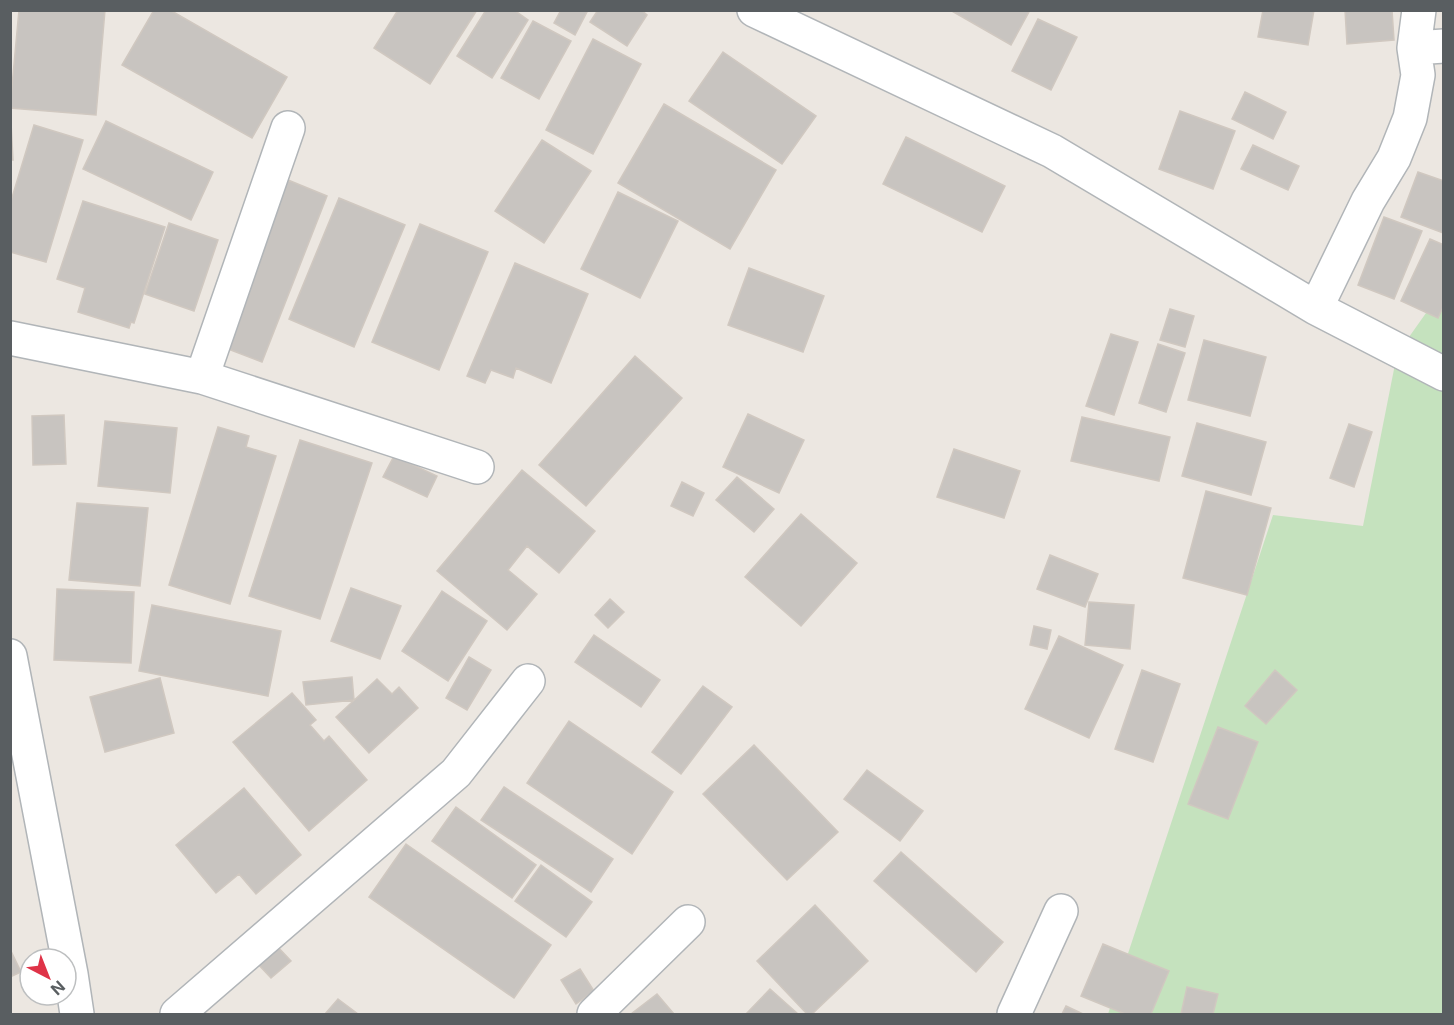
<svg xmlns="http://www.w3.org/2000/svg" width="1454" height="1025" viewBox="0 0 1454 1025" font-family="Inter,sans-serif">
<rect width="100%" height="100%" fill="#ece7e1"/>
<!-- green -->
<path fill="#c5e2be" d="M 1443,289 L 1443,1014 L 1108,1014 L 1273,515 L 1363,526 L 1397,354 Z"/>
<!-- building -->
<path fill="#c8c4c0" stroke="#d0c8c0" stroke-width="1.5" d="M 19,10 L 105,10 L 96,115 L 10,108 Z
M 154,10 L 170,10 L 287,77 L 252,138 L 122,65 Z
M 398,10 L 477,10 L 430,84 L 374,48 Z
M 486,10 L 514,10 L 528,20 L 492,78 L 457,56 Z
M 561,10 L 588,10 L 575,35 L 554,23 Z
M 598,10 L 641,10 L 647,15 L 627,46 L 590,22 Z
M 950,10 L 1030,10 L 1011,45 Z
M 1263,10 L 1314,10 L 1308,45 L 1258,37 Z
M 1345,10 L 1392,10 L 1394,40 L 1347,44 Z
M 1038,19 L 1077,37 L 1051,90 L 1012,71 Z
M 533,21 L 571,41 L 539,99 L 501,78 Z
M 593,39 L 641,64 L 593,154 L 546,130 Z
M 723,52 L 816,116 L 782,164 L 689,101 Z
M 1245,92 L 1286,112 L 1273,139 L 1232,119 Z
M 664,104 L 776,170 L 730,249 L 618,183 Z
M 1180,111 L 1235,131 L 1213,189 L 1159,169 Z
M 106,121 L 213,172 L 191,220 L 83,169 Z
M 11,123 L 13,160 L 10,160 L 10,123 Z
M 34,125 L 83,140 L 46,262 L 10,252 L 10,204 Z
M 906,137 L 1005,186 L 982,232 L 883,184 Z
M 542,140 L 591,171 L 544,243 L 495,211 Z
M 1253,145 L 1299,166 L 1288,190 L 1241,169 Z
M 1418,172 L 1444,181 L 1443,233 L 1401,217 Z
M 288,180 L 327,196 L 262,362 L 223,347 Z
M 618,192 L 678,221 L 640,298 L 581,269 Z
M 339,198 L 405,225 L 354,347 L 289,319 Z
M 83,201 L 165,227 L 134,323 L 131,322 L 129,328 L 78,312 L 85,288 L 57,279 Z
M 1384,217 L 1422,231 L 1394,299 L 1358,285 Z
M 169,223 L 218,240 L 194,311 L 145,294 Z
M 420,224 L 488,252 L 439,370 L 372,342 Z
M 1430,239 L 1444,245 L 1444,305 L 1438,318 L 1401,301 Z
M 515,263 L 588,294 L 551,383 L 516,368 L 513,378 L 491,370 L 485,383 L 467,376 Z
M 749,268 L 824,296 L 803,352 L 728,325 Z
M 1170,309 L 1194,316 L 1185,347 L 1160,340 Z
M 1111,334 L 1138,342 L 1114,415 L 1086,406 Z
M 1204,340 L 1266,357 L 1250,416 L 1188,400 Z
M 1158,344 L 1185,353 L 1166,412 L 1139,403 Z
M 635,356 L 682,398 L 586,506 L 539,465 Z
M 748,414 L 804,440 L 779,493 L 723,467 Z
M 64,415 L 66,464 L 33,465 L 32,416 Z
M 1082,417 L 1170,437 L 1159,481 L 1071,461 Z
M 105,421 L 177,428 L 170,493 L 98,486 Z
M 1197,423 L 1266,442 L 1251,495 L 1182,476 Z
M 1349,424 L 1372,432 L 1354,487 L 1330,478 Z
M 218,427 L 249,436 L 246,447 L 276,456 L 230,604 L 169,585 Z
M 300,440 L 372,463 L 320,619 L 249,596 Z
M 954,449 L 1020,471 L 1004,518 L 937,497 Z
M 394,456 L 437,476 L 427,497 L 383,477 Z
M 522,470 L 595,531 L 559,573 L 527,546 L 508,570 L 537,594 L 507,630 L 437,571 Z
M 737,477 L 774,509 L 754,532 L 716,500 Z
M 682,482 L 704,493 L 693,516 L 671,506 Z
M 1206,491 L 1271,508 L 1247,595 L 1183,578 Z
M 77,503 L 148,508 L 140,586 L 69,580 Z
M 801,514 L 857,563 L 801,626 L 745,577 Z
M 1050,555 L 1098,574 L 1085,607 L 1037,589 Z
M 351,588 L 401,606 L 380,659 L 331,641 Z
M 57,589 L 134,592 L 131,663 L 54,660 Z
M 442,591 L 487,621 L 448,681 L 402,651 Z
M 610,599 L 624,612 L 608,628 L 595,615 Z
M 1089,602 L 1134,605 L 1130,649 L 1085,645 Z
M 152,605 L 281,631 L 268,696 L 139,671 Z
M 1034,626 L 1051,630 L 1047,649 L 1030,645 Z
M 594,635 L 660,680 L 641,707 L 575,662 Z
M 1059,636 L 1123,665 L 1089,738 L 1025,709 Z
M 469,657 L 491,670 L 467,710 L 446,698 Z
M 1142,670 L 1180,684 L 1153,762 L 1115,749 Z
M 1275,670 L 1297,690 L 1266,724 L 1245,706 Z
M 352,677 L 354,700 L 306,705 L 303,682 Z
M 160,678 L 174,733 L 105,752 L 90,697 Z
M 377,679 L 392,694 L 399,687 L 418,708 L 369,753 L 336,717 Z
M 703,686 L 732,707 L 681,774 L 652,752 Z
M 292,693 L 316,720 L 310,725 L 324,741 L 329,736 L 367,780 L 309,831 L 233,742 Z
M 569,721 L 673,792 L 632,854 L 527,783 Z
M 1218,727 L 1258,742 L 1228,819 L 1188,804 Z
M 754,745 L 838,832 L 787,880 L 703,794 Z
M 867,770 L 923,811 L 900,841 L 844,799 Z
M 504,787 L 613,859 L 591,892 L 481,820 Z
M 244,788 L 301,855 L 256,894 L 239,874 L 216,893 L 176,845 Z
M 456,807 L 536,865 L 512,898 L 432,841 Z
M 406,844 L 551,945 L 514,998 L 369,897 Z
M 901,852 L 1003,942 L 976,972 L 874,881 Z
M 541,865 L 592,902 L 566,937 L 515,901 Z
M 815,905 L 868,961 L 812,1014 L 807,1014 L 757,961 Z
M 275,944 L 291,961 L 271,978 L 256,962 Z
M 1103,944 L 1169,971 L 1151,1014 L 1125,1014 L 1081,996 Z
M 10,949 L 21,972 L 10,977 Z
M 580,969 L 594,991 L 576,1004 L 561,980 Z
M 1187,987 L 1218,994 L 1213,1014 L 1181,1014 Z
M 770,989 L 798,1014 L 746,1014 Z
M 657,994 L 674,1014 L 631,1014 Z
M 338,999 L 358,1014 L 325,1014 Z
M 1066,1006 L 1083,1014 L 1062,1014 Z"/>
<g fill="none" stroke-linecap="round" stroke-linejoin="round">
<!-- minor casing -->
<g stroke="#b1b5b8" stroke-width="36">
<path id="minor" d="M 754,10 L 1052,151 L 1316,308 L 1444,374
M 1414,48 L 1444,46
M 1316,308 L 1368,201 L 1394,158 L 1410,118 L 1418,75 L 1414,48 L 1419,10
M 10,338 L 202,377 L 477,467
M 202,377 L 288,128
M 10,656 L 71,974 L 77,1014
M 177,1014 L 456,773 L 528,681
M 594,1014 L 688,922
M 1014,1014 L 1061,911"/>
</g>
<!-- minor -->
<use href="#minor" stroke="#fff" stroke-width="33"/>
</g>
<!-- border -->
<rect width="1454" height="1025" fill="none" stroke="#595e61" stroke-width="24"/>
<!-- north arrow -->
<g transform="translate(48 977) rotate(138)"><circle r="28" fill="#ffffff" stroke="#bdbfc0" stroke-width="1.5"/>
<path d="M0-4.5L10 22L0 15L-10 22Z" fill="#df3348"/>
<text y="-9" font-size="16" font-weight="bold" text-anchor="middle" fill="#595e61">N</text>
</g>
</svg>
